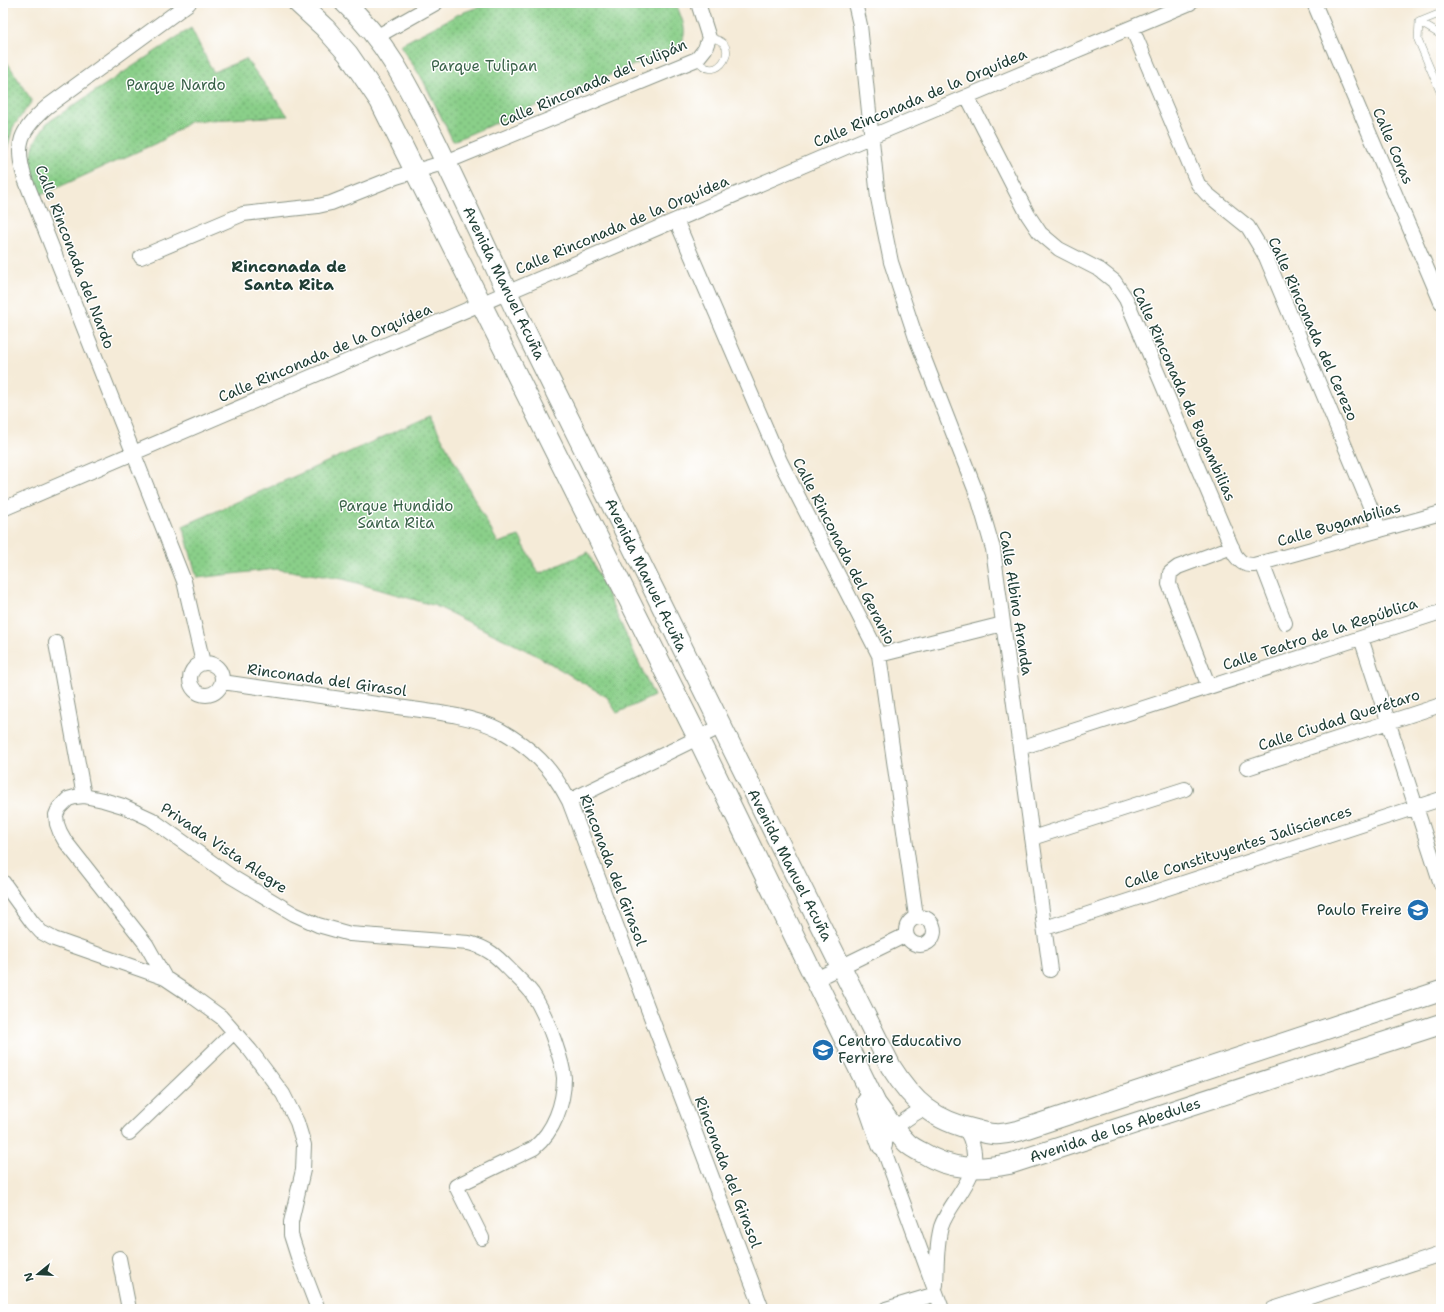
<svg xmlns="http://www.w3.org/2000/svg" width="1444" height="1312" viewBox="0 0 1444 1312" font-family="'Shantell Sans',sans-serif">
<defs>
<pattern id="park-dots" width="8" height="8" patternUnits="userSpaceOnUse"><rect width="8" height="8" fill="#8acf89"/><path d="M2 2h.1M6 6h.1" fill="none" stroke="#70a971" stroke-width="1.8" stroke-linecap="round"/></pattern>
</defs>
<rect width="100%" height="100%" fill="#fff"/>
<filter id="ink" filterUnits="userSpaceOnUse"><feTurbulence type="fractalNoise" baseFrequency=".025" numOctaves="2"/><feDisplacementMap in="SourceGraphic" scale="8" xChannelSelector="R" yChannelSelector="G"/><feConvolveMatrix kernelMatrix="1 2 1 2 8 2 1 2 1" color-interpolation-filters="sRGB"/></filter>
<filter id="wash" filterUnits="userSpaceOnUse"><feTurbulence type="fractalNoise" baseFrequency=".012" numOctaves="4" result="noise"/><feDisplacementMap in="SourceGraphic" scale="16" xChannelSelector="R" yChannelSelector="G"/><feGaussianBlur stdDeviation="0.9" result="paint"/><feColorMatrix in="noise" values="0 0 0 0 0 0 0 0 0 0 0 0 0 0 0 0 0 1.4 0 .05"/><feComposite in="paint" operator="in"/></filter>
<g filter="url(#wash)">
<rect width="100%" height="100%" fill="#f5ebd8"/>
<!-- park -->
<path fill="url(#park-dots)" stroke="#54865e" d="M 489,3 L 676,3 C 682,21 693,37 672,49 L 453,141 L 423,80 L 400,45 L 459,14 Z
M 191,28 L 213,72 L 246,59 L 288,116 L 191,121 L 163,140 L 39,196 C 32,178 27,159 36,140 C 39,134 43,129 47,123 Z
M 3,56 L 32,101 L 13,127 L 3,165 Z
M 430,416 L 498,543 L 519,536 L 539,574 L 588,552 L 654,696 L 617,713 L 607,697 L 536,655 L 436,606 L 343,579 L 276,569 L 197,578 L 183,526 Z"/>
</g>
<g filter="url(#ink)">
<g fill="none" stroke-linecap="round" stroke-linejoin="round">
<!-- lane casing -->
<g stroke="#8a9486" stroke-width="8">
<path id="lane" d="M 1419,22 L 1418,40 L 1441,94
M 1419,22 L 1441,35
M 1419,22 L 1441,13
M 697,59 C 716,89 746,40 709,38"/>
</g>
<!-- street casing -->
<g stroke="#8a9486" stroke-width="16">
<path id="street" d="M 189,3 L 48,106 C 20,130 14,144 25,179 L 184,581 L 203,663
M 855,3 L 860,25 L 878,198 L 891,262 L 916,338 L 978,497 L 993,549 L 1050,970
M 1314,3 L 1441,302
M 1132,28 L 1198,184 L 1207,194 L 1248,227 L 1266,257 L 1380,530
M 376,37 L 436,3
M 967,96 L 1028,215 L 1040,233 L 1059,249 L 1100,270 L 1114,281 L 1126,299 L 1235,555 C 1241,563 1244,565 1254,565 L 1441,513
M 676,220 L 780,461 L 879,655 L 916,916
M 141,257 L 243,214 L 318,206 L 331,203 L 396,177 L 446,162 L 697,59 L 705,49 L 709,38 L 698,3
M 3,509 L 872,136 L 1190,3
M 1262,563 L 1285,623
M 1361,638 L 1441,884
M 56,643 L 84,796
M 879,655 L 1003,624
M190 679a16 16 0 1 1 32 0a16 16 0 1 1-32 0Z
M 222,682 C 278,690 334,698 391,706 C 424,711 470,714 500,730 C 532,748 552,768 569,801 L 762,1309
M 1209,687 L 1169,584 L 1170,573 L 1178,567 L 1232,547
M 1020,748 L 1441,612
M 1247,768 L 1441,705
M 569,801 L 720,727
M 1032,838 L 1185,789
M 3,882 L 32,922 L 41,932 L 54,939 L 165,978 L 192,996 L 221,1017 L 250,1050 L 283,1094 L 297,1122 L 304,1145 L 303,1170 L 291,1222 L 291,1235 L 298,1257 L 318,1309
M906 931a14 14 0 1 1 28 0a14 14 0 1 1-28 0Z
M 1045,928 L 1441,799
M 165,978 L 146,944 L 65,841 L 60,832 L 57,824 L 56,815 L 59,808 L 68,799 L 75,797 L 84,796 L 103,800 L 123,806 L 151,819 L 232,877 L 294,914 L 318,925 L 350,934 L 469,943 C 491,949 498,958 513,973 C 520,980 527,986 532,993 C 542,1008 548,1023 554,1040 C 558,1052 563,1065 564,1078 C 564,1104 554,1131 534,1148 L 456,1186 L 482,1238
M 816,979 L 906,935
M 925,1108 C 904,1119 896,1126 882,1145 L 942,1309
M 129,1133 L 234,1032
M 119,1258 L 129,1309
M 936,1285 C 937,1266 936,1246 941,1227 C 950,1199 985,1175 971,1141 C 970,1137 967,1132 964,1128
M 886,1309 L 936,1294
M 1273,1309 L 1441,1254"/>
</g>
<!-- secondary casing -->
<g stroke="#8a9486" stroke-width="22">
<path id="secondary" d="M 298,3 L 325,28 L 348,54 L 380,101 L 698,738 L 876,1104 C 886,1117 895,1131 907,1143 C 911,1147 917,1150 923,1153 C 950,1170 978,1170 1009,1164 L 1441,1024
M 345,3 C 387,42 409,88 434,138 C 465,201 494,265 524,328 C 646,575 768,821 891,1067 C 913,1102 934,1121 976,1130 C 982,1132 988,1134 994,1134 C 1002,1135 1011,1132 1018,1131 L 1441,991
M 867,1102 L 882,1145"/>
</g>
<!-- path -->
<path stroke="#8a9486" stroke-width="2.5" stroke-dasharray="3 3" stroke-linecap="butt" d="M 3,140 L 9,137"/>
<!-- lane -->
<use href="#lane" stroke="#fff" stroke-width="7"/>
<!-- street -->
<use href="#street" stroke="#fff" stroke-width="14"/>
<!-- secondary -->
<use href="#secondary" stroke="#fff" stroke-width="20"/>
</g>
</g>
<!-- icons -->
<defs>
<g id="school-disc" transform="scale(1.15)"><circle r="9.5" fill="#1f6fb2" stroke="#fff"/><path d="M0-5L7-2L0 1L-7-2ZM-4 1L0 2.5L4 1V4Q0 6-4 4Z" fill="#fff"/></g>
</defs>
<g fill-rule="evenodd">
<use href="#school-disc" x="1418" y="910"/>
<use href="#school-disc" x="823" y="1050"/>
</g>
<g text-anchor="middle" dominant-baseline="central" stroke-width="3" stroke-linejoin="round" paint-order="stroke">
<!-- park labels -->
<g font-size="15" fill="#3a6249" stroke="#fff">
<text x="484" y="66">Parque Tulipan</text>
<text x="176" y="85">Parque Nardo</text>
<text x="396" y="506">Parque Hundido<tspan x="396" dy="17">Santa Rita</tspan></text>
</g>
<!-- street labels -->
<g font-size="15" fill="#1f3d34" stroke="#fff">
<text transform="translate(593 83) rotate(-23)">Calle Rinconada del Tulipán</text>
<text transform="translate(920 98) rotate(-23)">Calle Rinconada de la Orquídea</text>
<text transform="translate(1393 146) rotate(67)">Calle Coras</text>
<text transform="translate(622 225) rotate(-23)">Calle Rinconada de la Orquídea</text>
<text transform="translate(75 257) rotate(69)">Calle Rinconada del Nardo</text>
<text transform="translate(504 283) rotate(64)">Avenida Manuel Acuña</text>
<text transform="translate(1313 329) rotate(66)">Calle Rinconada del Cerezo</text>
<text transform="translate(325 353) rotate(-23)">Calle Rinconada de la Orquídea</text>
<text transform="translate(1184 394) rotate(66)">Calle Rinconada de Bugambilias</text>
<text transform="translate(1339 524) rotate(-16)">Calle Bugambilias</text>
<text transform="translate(844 551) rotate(63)">Calle Rinconada del Geranio</text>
<text transform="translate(646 575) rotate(64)">Avenida Manuel Acuña</text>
<text transform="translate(1016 603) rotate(81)">Calle Albino Aranda</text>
<text transform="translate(1320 634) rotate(-18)">Calle Teatro de la República</text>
<text transform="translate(327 680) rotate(8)">Rinconada del Girasol</text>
<text transform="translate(1339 720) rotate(-18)">Calle Ciudad Querétaro</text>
<text transform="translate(1238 847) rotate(-18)">Calle Constituyentes Jalisciences</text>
<text transform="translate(224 848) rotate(34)">Privada Vista Alegre</text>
<text transform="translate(790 865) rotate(63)">Avenida Manuel Acuña</text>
<text transform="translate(613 870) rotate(69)">Rinconada del Girasol</text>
<text transform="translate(1115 1130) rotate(-18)">Avenida de los Abedules</text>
<text transform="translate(728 1172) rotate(69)">Rinconada del Girasol</text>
</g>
<!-- poi labels -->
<g font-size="15" fill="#1f3d34" stroke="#fff" text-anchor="end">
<text x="1402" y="910">Paulo Freire</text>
<text x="838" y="1041" text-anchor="start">Centro Educativo<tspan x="838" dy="17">Ferriere</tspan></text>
</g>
<!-- neighbourhood labels -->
<g font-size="16" font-weight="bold" fill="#1f3d34" stroke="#fff">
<text x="289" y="266">Rinconada de<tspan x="289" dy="18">Santa Rita</tspan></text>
</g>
</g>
<!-- margin -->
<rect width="1444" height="1312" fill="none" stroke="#fff" stroke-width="16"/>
<!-- north arrow -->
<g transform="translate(38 1274) rotate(252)" stroke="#ffffff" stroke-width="3" paint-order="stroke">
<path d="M0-3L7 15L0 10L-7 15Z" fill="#1f3d34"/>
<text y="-6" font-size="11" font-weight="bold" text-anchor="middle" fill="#1f3d34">N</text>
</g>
</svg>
